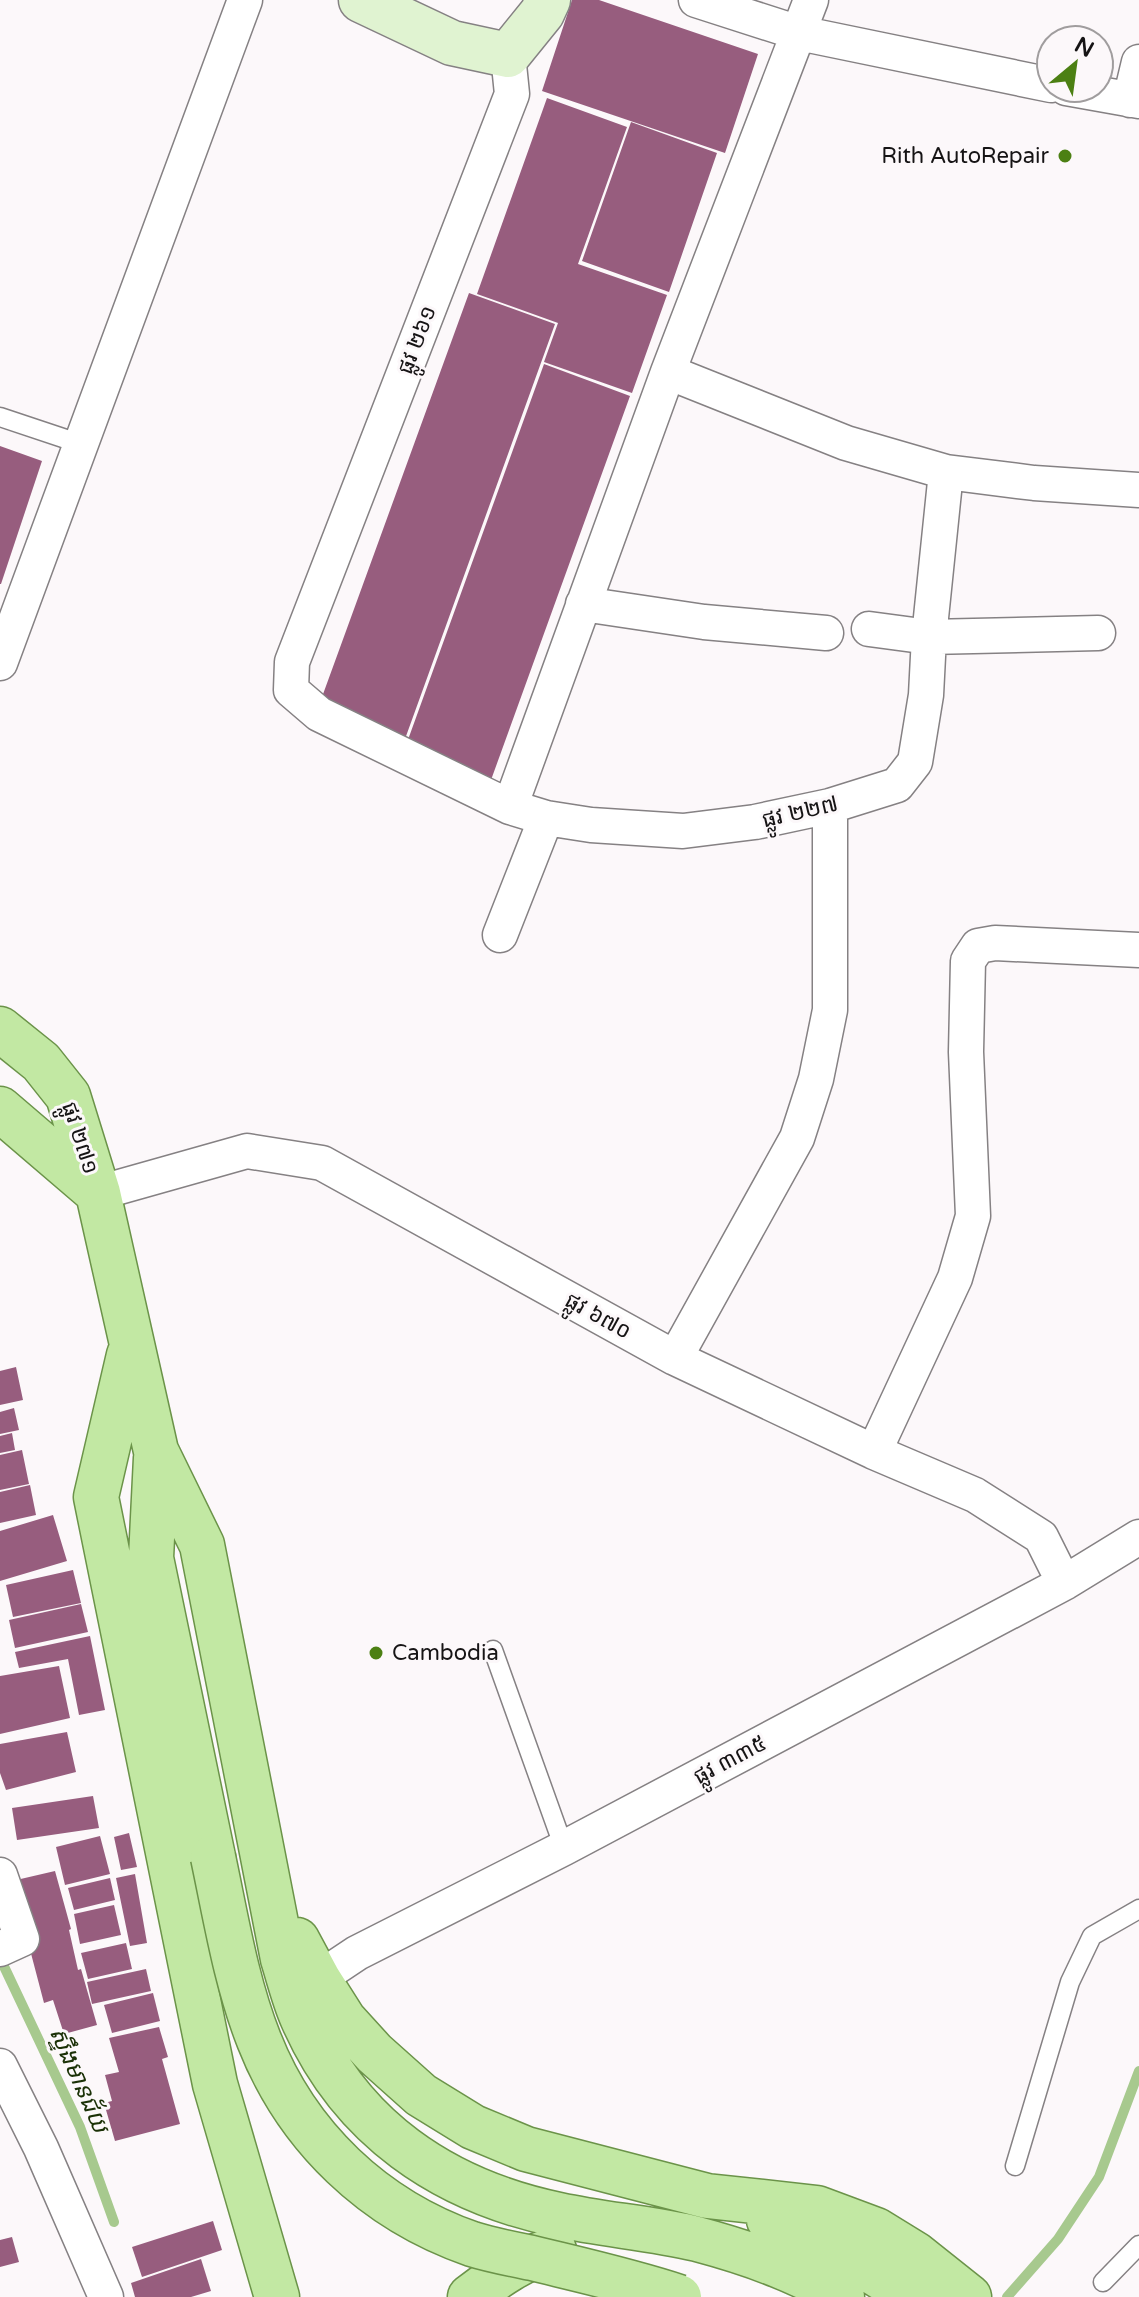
<svg xmlns="http://www.w3.org/2000/svg" width="1139" height="2297" viewBox="0 0 1139 2297" font-family="'Varela Round','Noto Sans Khmer',sans-serif">
<rect width="100%" height="100%" fill="#fcf8fa"/>
<g fill="none" stroke-linecap="round" stroke-linejoin="round">
<!-- stream -->
<path stroke="#a7c98e" stroke-width="10" d="M 0,1958 L 80,2127 L 114,2222
M 1007,2297 L 1058,2239 L 1099,2177 L 1139,2071"/>
</g>
<!-- building -->
<path fill="#975d7e" d="M 572,0 L 599,0 L 758,54 L 725,153 L 542,91 Z
M 547,98 L 627,127 L 578,264 L 667,295 L 632,393 L 544,362 L 558,323 L 477,294 Z
M 631,122 L 717,153 L 669,292 L 582,261 Z
M 469,293 L 555,324 L 405,739 L 318,708 Z
M 544,364 L 630,396 L 491,780 L 405,748 Z
M 0,446 L 42,461 L 1,584 L 0,584 Z
M 16,1367 L 23,1400 L 0,1405 L 0,1371 Z
M 14,1408 L 19,1430 L 0,1434 L 0,1412 Z
M 12,1433 L 15,1450 L 0,1453 L 0,1436 Z
M 22,1450 L 29,1484 L 0,1490 L 0,1455 Z
M 30,1485 L 36,1515 L 0,1523 L 0,1492 Z
M 53,1515 L 67,1561 L 0,1581 L 0,1531 Z
M 73,1570 L 81,1603 L 13,1617 L 6,1585 Z
M 81,1604 L 88,1632 L 15,1648 L 9,1620 Z
M 90,1636 L 105,1710 L 79,1715 L 68,1659 L 19,1668 L 15,1652 Z
M 59,1666 L 70,1718 L 0,1734 L 0,1676 Z
M 67,1732 L 76,1772 L 6,1790 L 0,1773 L 0,1744 Z
M 93,1796 L 99,1828 L 17,1840 L 12,1808 Z
M 129,1833 L 137,1867 L 121,1870 L 114,1837 Z
M 100,1836 L 110,1874 L 65,1885 L 56,1847 Z
M 55,1871 L 71,1929 L 69,1930 L 78,1970 L 81,1969 L 97,2025 L 64,2034 L 53,2000 L 44,2003 L 12,1881 Z
M 135,1874 L 147,1943 L 130,1946 L 116,1878 Z
M 110,1878 L 115,1900 L 74,1910 L 68,1888 Z
M 114,1905 L 121,1935 L 80,1944 L 74,1914 Z
M 126,1943 L 132,1969 L 88,1979 L 81,1953 Z
M 146,1969 L 151,1991 L 92,2004 L 87,1982 Z
M 153,1993 L 160,2021 L 112,2033 L 104,2005 Z
M 159,2027 L 168,2057 L 162,2059 L 180,2124 L 115,2141 L 104,2103 L 112,2101 L 105,2075 L 119,2072 L 109,2038 Z
M 213,2221 L 222,2250 L 142,2277 L 132,2247 Z
M 12,2237 L 19,2262 L 0,2267 L 0,2240 Z
M 201,2259 L 211,2291 L 191,2297 L 135,2297 L 131,2283 Z"/>
<g fill="none" stroke-linecap="round" stroke-linejoin="round">
<!-- lane casing -->
<g stroke="#858183" stroke-width="21">
<path id="lane" d="M 0,417 L 81,444
M 493,1650 L 564,1848
M 1015,2166 L 1070,1982 L 1092,1936 L 1139,1909
M 1103,2282 L 1139,2245"/>
</g>
<!-- street casing -->
<g stroke="#858183" stroke-width="37">
<path id="street" d="M 696,0 L 799,33 L 1051,85
M 508,55 L 512,94 L 292,662 L 291,690 L 319,714 L 510,807 L 546,818 L 591,825 L 683,831 L 755,822 L 830,806 L 897,785 L 915,762 L 926,695 L 929,637 L 946,472
M 1066,88 L 1139,101
M 1130,100 L 1139,62
M 668,372 L 846,443 L 946,472 L 1034,483 L 1139,490
M 583,604 L 704,622 L 826,633
M 869,629 L 929,637 L 1098,633
M 0,663 L 245,0
M 510,807 L 668,372 L 811,0
M 500,935 L 546,818
M 98,1193 L 247,1151 L 322,1163 L 675,1358 L 874,1452 L 975,1495 L 1041,1537 L 1064,1583
M 675,1358 L 797,1138 L 816,1079 L 830,1010 L 830,806
M 874,1452 L 955,1278 L 973,1216 L 966,1052 L 968,961 L 978,946 L 995,943 L 1139,950
M 0,1875 L 22,1939 L 0,1949
M 318,1979 L 357,1953 L 564,1848 L 1064,1583 L 1139,1537
M 0,2066 L 41,2148 L 106,2297"/>
</g>
<!-- secondary casing -->
<g stroke="#858183" stroke-width="47">
<path id="secondary" d="M 361,0 L 452,43 L 508,55 L 542,13 L 548,0"/>
</g>
<!-- primary casing -->
<g stroke="#6b9349" stroke-width="47">
<path id="primary" d="M 0,1029 L 41,1062 L 68,1096 L 98,1193 L 156,1451 L 202,1545 L 283,1959 C 289,1978 294,1999 302,2017 C 350,2128 443,2191 559,2215 C 605,2225 652,2228 697,2239 C 746,2252 799,2270 842,2297
M 0,1109 L 98,1193
M 129,1355 L 96,1497 L 215,2084 L 277,2297
M 156,1458 L 151,1558 L 213,1857
M 297,1940 L 318,1979 L 344,2020 L 374,2053 L 421,2095 L 473,2127 L 526,2149 L 707,2196 L 817,2208 L 876,2230 L 915,2254 L 969,2297
M 769,2220 C 820,2240 867,2266 911,2297
M 470,2297 C 496,2277 522,2258 554,2250"/>
</g>
<!-- lane -->
<use href="#lane" stroke="#fff" stroke-width="18"/>
<!-- street -->
<use href="#street" stroke="#fff" stroke-width="34"/>
<!-- secondary -->
<use href="#secondary" stroke="#e0f3d1" stroke-width="44"/>
<!-- primary -->
<use href="#primary" stroke="#c2e8a3" stroke-width="44"/>
<!-- primary-bridge casing -->
<g stroke="#6b9349" stroke-width="47" stroke-linecap="butt">
<path id="primary-bridge" d="M 213,1857 C 226,1918 236,1982 259,2040 C 297,2137 374,2210 472,2244 C 491,2250 512,2254 532,2258 C 581,2270 631,2281 679,2297"/>
</g>
<!-- primary-bridge -->
<use href="#primary-bridge" stroke="#c2e8a3" stroke-width="44"/>
</g>
<!-- markers -->
<g fill="#4c8013" stroke="#fcf8fa" stroke-width="3">
<circle cx="1065" cy="156" r="8"/>
<circle cx="376" cy="1653" r="8"/>
</g>
<g text-anchor="middle" dominant-baseline="central" stroke-width="6" stroke-linejoin="round" paint-order="stroke">
<!-- poi labels -->
<g font-size="22" fill="#161415" stroke="#fcf8fa" text-anchor="end">
<text x="1049" y="156">Rith AutoRepair</text>
<text x="392" y="1653" text-anchor="start">Cambodia</text>
</g>
<!-- street labels -->
<g font-size="22" fill="#161415" stroke="#fcf8fa">
<text transform="translate(417 340) rotate(-69)">ផ្លូវ ២៦១</text>
<text transform="translate(800 812) rotate(-13)">ផ្លូវ ២២៧</text>
<text transform="translate(80 1138) rotate(72)">ផ្លូវ ២៧១</text>
<text transform="translate(598 1316) rotate(29)">ផ្លូវ ៦៧០</text>
<text transform="translate(730 1760) rotate(-28)">ផ្លូវ ៣៣៥</text>
</g>
<!-- water labels -->
<g font-size="24" font-style="italic" fill="#1b3107" stroke="#fcf8fa">
<text transform="translate(79 2080) rotate(66)">ស្ទឹងមានជ័យ</text>
</g>
</g>
<!-- north arrow -->
<g transform="translate(1075 64) rotate(29)"><circle r="38" fill="#fcf8fa" stroke="#a09d9e" stroke-width="2"/>
<path d="M0-6L14 30L0 20L-14 30Z" fill="#4c8013"/>
<text y="-12" font-size="22" font-weight="bold" text-anchor="middle" fill="#161415">N</text>
</g>
</svg>
